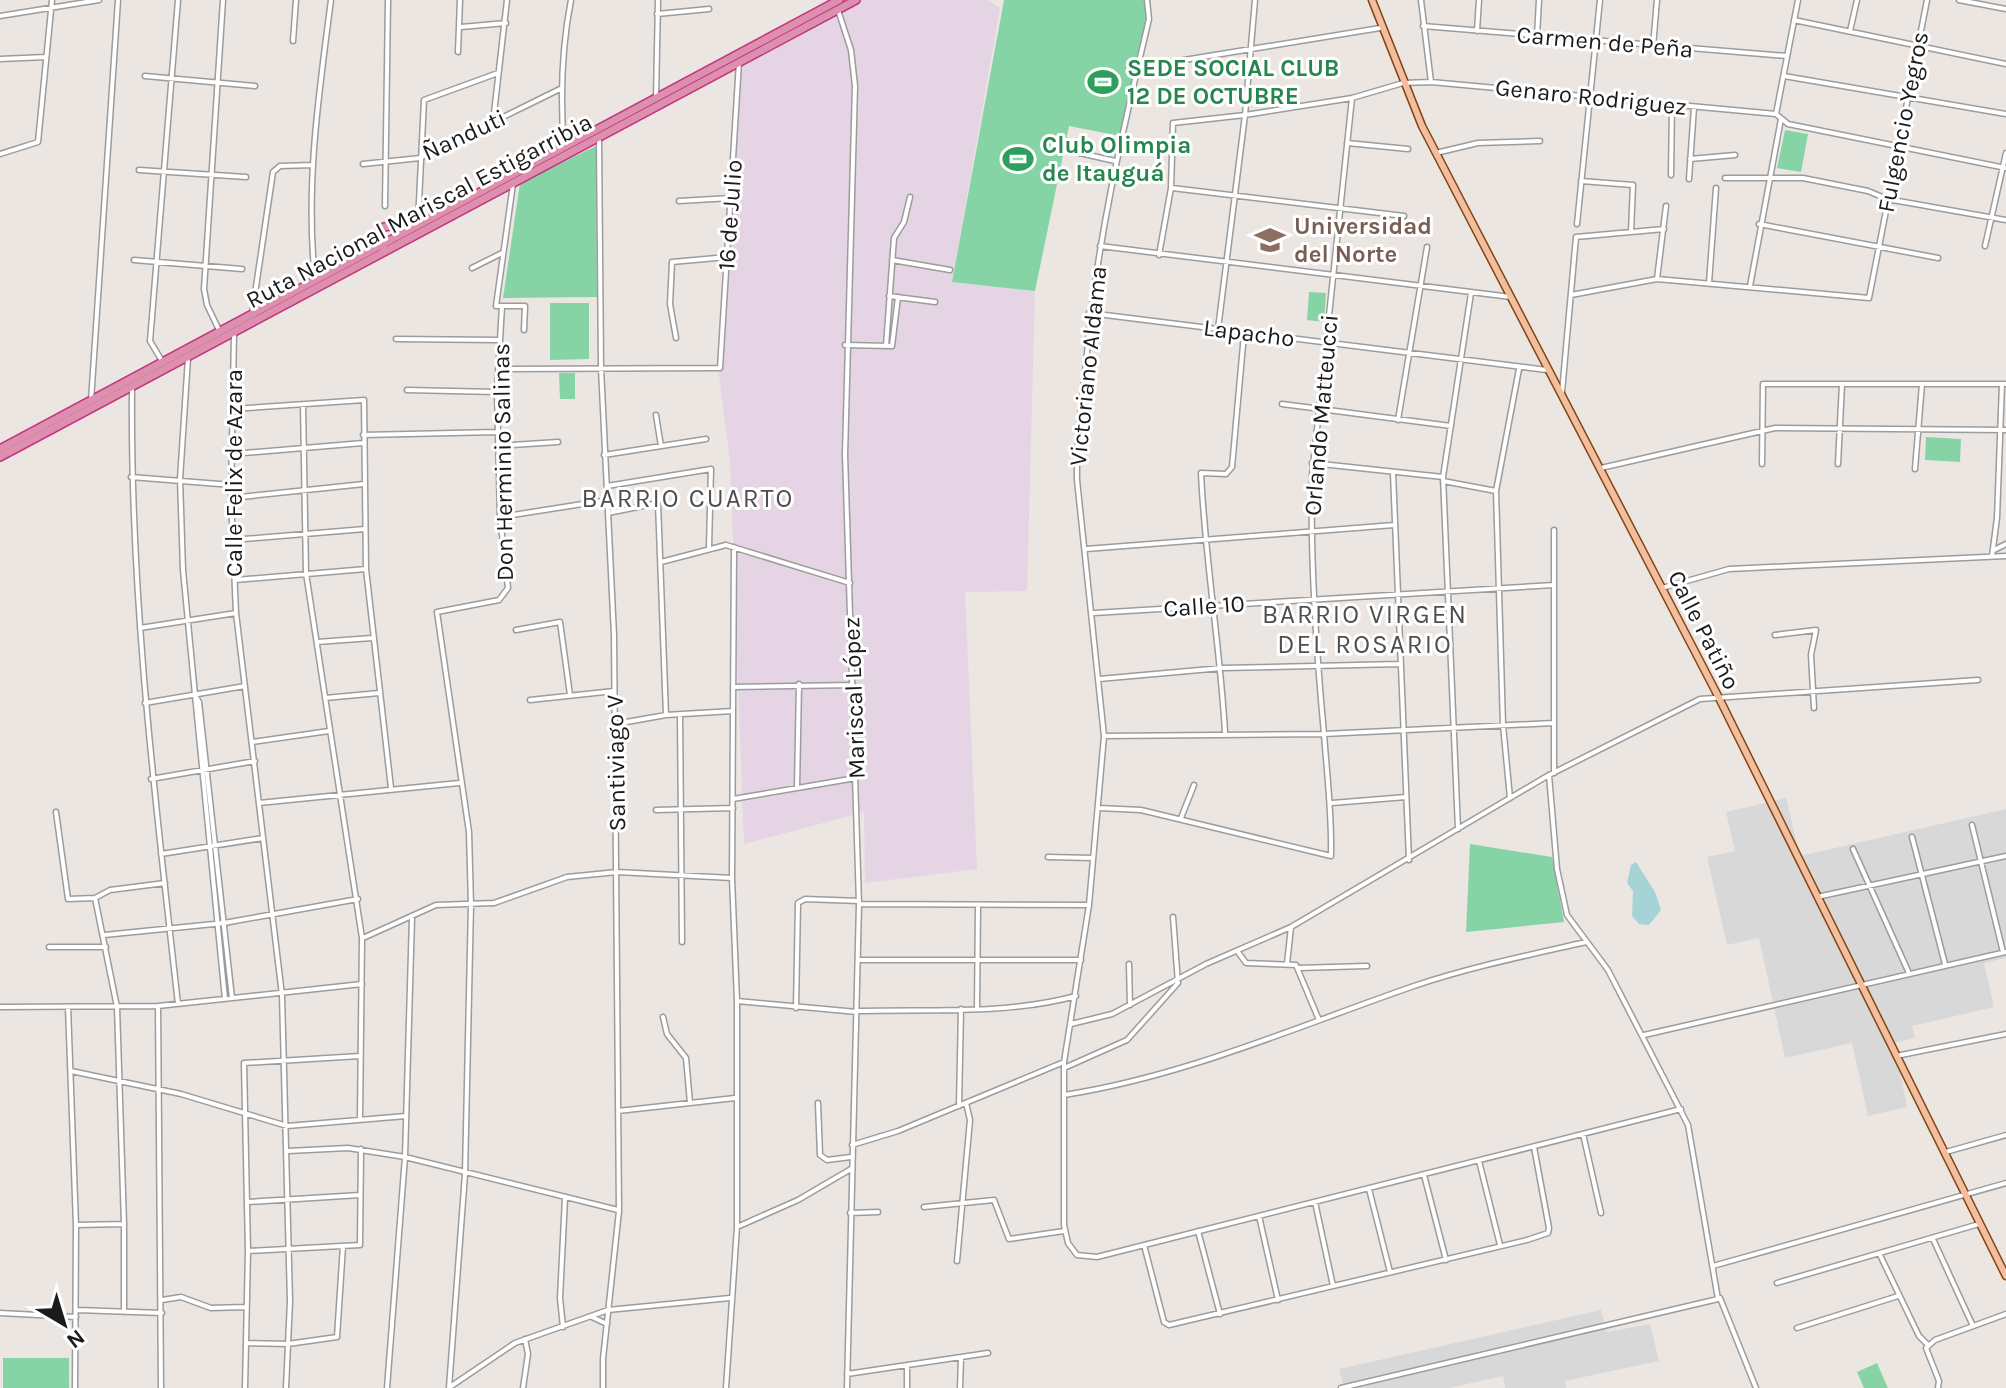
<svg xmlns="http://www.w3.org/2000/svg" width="2006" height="1388" viewBox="0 0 2006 1388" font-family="Karla,sans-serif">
<rect width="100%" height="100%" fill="#ece6e2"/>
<!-- residential -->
<path fill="#d9d8d8" d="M 1786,798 L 1800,856 L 2006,809 L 2006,958 L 1984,963 L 1994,1007 L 1912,1026 L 1915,1038 L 1894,1043 L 1907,1107 L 1868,1116 L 1852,1043 L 1785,1058 L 1759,938 L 1727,945 L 1707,857 L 1735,851 L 1726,812 Z
M 1601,1310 L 1607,1332 L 1650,1324 L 1659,1361 L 1565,1381 L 1566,1388 L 1505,1388 L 1503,1376 L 1449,1388 L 1344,1388 L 1339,1369 Z"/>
<!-- industrial -->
<path fill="#e4d4e4" d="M 861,0 L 987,0 L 1000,8 L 952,282 L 1035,291 L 1027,591 L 965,592 L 977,869 L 865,883 L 864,812 L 744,844 L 730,461 L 719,376 L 741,65 Z"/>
<!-- pitch -->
<path fill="#86d4a6" d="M 1004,0 L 1145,0 L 1148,21 L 1120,136 L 1069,126 L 1035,291 L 952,282 Z
M 1785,130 L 1808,134 L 1801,172 L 1777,168 Z
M 596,146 L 597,297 L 503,298 L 520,183 Z
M 1309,292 L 1326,293 L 1324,322 L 1307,320 Z
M 589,303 L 589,359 L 550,360 L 550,303 Z
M 559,373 L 575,373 L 575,399 L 560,399 Z
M 1926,437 L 1961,439 L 1960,462 L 1925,460 Z
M 1470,844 L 1552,857 L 1564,922 L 1466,932 Z
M 3,1358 L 69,1358 L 69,1388 L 3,1388 Z
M 1877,1363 L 1888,1388 L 1864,1388 L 1857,1372 Z"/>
<!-- water -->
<path fill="#a6d4d6" d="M 1636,862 L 1655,892 L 1661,910 L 1649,925 L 1639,924 L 1632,916 L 1633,891 L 1627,883 L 1631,865 Z"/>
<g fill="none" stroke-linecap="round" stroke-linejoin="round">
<!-- minor casing -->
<g stroke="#9c9c9c" stroke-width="7">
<path id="minor" d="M 1147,0 L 1149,19 C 1123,130 1097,239 1087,353 C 1083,396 1076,437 1077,480 L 1104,736 L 1089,905 L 1064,1062 L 1064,1225 L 1068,1243 L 1077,1255 L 1097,1257 L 1681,1109
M 1421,0 L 1431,82
M 1959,0 L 2006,9
M 838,10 L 851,50 L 855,86 L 845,454 L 859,904 L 847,1388
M 657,14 L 709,9
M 0,16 L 99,0
M 1794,20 L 2006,64
M 1423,26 L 1787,56
M 461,27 L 506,23
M 1477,31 L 1479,0
M 1850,31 L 1857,0
M 1537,36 L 1539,0
M 293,41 L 296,0
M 1653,47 L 1657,0
M 458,52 L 460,0
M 0,59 L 46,57
M 1178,61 L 1380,28
M 145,76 L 255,86
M 1784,76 L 2006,114
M 656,98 L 658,0
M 1776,114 L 1798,0
M 493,122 L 507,0
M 599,138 L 601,368 L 614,635 L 619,1211 L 603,1359 L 603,1388
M 1347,143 L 1408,149
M 564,148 C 560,97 561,51 571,0
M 1071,151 L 1115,161
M 1436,153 L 1478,143 L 1540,141
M 0,154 L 38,142 L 52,0
M 1690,159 L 1735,155
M 363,164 L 420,158 L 560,89
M 139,170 L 246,177
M 1671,175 L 1672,105
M 1725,178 L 1803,178 L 1868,191 L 1887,199 L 2006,220
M 1689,179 L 1694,107
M 1581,181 L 1633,185 L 1631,232
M 513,184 L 496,306 L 525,306 L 524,330
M 1172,188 L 1404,216
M 679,201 L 731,198
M 385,206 L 388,0
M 418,222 L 424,100 L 498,73
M 1577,224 L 1600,0
M 1759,224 L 1938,258
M 1100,246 L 1511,297
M 1985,246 L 2006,153
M 1159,255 L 1171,188 L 1173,123 L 1245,115 L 1352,98 L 1403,83 L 1431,82 L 1776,114 L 1788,124 L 2006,168
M 134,260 L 242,269
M 892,260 L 950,270
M 472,268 L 502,253
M 315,279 C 305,185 319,93 331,0
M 1657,279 L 1666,206
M 1709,283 L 1716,188
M 1750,286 L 1781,119
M 1571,295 L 1657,279 L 1869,298 L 1927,0
M 889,296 L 935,302
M 1089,313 L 1547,370
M 252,314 L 273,172 L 280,166 L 313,165
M 1218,329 L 1245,115 L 1255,0
M 219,330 L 207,305 L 204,289 L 223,0
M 234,333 L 231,498 L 236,613 L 282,995 L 290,1301 L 286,1388
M 676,338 L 670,304 L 672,262 L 727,257
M 396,339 L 498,340
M 845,345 L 892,346 L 898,297
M 886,346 L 894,238 L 904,222 L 910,197
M 188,358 L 180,479 L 183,570 L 195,695
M 162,361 L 150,341 L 178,0
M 498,369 L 720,368 L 739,62
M 132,388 C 130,596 155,798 178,1004
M 407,390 L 496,392
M 1562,392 L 1576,237 L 1664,229
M 91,401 L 118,0
M 1282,404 L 1451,426
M 303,405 L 306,573 L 362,938 L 360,1118
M 233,409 L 364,400 L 366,569 L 391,788
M 656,415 L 661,446
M 1398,420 L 1427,247
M 363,435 L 497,432
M 498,446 L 558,442
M 232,454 L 363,443
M 604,455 L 706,439
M 1312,463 L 1443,477 L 1471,293
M 1762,464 L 1763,384 L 2006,384
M 1838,464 L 1842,384
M 1601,468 L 1775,428 L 2006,430
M 1915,469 L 1922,384
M 1393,473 L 1409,860
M 131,477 L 232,485
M 1443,477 L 1458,829
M 1443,481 L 1496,491
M 607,486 L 711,469 L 709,547
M 231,498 L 364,484
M 608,513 L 658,503 L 666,715
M 500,517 L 608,500
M 233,540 L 365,529
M 1086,549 L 1394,525
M 1994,550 L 2006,544
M 1992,556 L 1997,518 L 2002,384
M 661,562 L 726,545 L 850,583
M 235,580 L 366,569
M 1662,588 L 1729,569 L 2006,556
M 1094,613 L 1554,585
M 140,628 L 236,613
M 516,630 L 560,622 L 570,695
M 1775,635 L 1816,630 L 1811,655 L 1814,708
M 317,642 L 372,638
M 1099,679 L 1222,668 L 1400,664
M 733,687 L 853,685
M 325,698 L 379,693
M 530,700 L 614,691
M 145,703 L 245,686
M 680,714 L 682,942
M 615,724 L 666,715 L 733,711
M 1225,732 C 1220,645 1205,560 1201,473 L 1226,474 L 1232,467 L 1244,334
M 1104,736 L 1324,734 L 1553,723
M 252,742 L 329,731
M 1554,773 L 1554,530
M 151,779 L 255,761
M 797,788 L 799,684
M 1510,798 L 1503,725 L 1496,491 L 1519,369
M 733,799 L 856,778
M 259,803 L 459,783
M 1332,803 L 1406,797
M 1099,808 L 1141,810 L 1331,856 C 1332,814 1327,775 1324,734 C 1316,648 1310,561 1312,476 L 1352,98
M 656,810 L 733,808
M 56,812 L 68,899 L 95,898 L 110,890 L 165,883
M 1181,818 L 1194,785
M 1972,825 L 2003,952
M 1912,837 L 1945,964
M 1853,849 L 1908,971
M 161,854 L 263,838
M 1048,857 L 1093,858
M 1817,897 L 2006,856
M 95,898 L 117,1007 L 124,1224 L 124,1312
M 859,904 L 1089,905
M 104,935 L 224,923 L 358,899
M 363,938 L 436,905 L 494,903 L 567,877 L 617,872 L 732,878
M 49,947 L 106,947
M 1238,952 L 1246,963 L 1296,965 L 1319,1020
M 858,960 L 1081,960
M 1129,964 L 1130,1005
M 1287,964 L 1291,927
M 1298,968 L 1367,966
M 225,999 L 195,695 L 199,702 L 232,998
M 737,1001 L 857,1012
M 158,1006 L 161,1388
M 0,1007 L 158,1006 L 362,984
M 68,1007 L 76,1225 L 75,1388
M 796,1008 L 798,903 L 805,899 L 859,901
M 977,1009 L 978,905
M 858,1011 C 930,1009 1006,1015 1076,996
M 663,1017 L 667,1034 L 686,1058 L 690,1103
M 1071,1024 L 1112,1014 L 1206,964 L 1291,927 L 1549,775 L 1700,699 L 1978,680
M 1644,1035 L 2006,952
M 1896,1056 L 2006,1034
M 1064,1068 L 1127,1040 L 1178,983 L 1173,917
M 71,1071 L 181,1094 L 287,1126 L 406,1116
M 1064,1095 C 1186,1076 1298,1026 1414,986 C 1470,967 1529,955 1586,942
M 818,1103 L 820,1155 L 827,1160 L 851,1157
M 959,1106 L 961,1009
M 618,1111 L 735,1098
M 1583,1134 L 1601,1213
M 852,1145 L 898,1131 L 1064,1062
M 288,1151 L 348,1148 L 405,1157 L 618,1210
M 1946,1152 L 2006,1135
M 1479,1161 L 1500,1245
M 1424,1175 L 1446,1260
M 1369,1189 L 1390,1272
M 248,1202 L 360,1195
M 1315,1202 L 1333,1286
M 924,1207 L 994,1200 L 1009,1239 L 1064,1231
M 850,1213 L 878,1212
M 1259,1216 L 1278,1300
M 76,1225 L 124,1224
M 737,1227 L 798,1200 L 851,1169
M 1198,1231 L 1220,1314
M 1933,1239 L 1973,1326
M 1144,1245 L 1164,1322 L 1169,1325 L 1527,1240 L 1548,1233 L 1549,1228 L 1534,1147
M 248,1251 L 360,1245 L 361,1149
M 1880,1255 L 1919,1336 L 1928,1345
M 957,1261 L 970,1120 L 966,1103
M 1713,1266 L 2006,1183
M 1777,1283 L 1979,1224
M 1720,1298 L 1756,1388
M 162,1300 L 181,1297 L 211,1308 L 245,1307
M 77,1310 L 162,1313
M 0,1313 L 76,1317
M 592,1317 L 607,1324
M 563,1327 L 560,1298 L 565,1198
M 1797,1328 L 1898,1296
M 246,1343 L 288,1344 L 337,1337 L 343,1246
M 847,1374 L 988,1353
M 450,1387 L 515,1343 L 608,1310 L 730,1298
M 245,1388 L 248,1251 L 244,1063 L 360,1056
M 387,1388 L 405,1157 L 412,918
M 449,1388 L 465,1174 L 471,905 L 469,832 L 437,612 L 499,600 L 508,588 L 500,517 L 497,392 L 502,306
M 523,1388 L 528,1354 L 525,1339
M 726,1388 L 737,1227 L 737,1001 L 732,878 L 734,547
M 907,1388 L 907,1366
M 960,1388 L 961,1358
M 1341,1388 L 1718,1299 L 1688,1125 L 1608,970 L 1567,915 L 1557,869 L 1549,775
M 1938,1388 L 1939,1381 L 1926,1348 L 1935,1340 L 2006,1314"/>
</g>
<!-- major casing -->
<g stroke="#84450e" stroke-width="9">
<path id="major" d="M 1372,0 L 1422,126 L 1718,696 L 2006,1276"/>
</g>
<!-- highway casing -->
<g stroke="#c43483" stroke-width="10">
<path id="highway" d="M 383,247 L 377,234 L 384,227 L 422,221
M 0,449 L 839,0
M 0,457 L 856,0"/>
</g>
<!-- minor -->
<use href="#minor" stroke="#fff" stroke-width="4"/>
<!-- major -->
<use href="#major" stroke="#f2bea0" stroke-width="6"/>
<!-- highway -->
<use href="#highway" stroke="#dd90ae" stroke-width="7"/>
</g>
<!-- icons -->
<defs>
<g id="stadium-bare" transform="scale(2.4)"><path d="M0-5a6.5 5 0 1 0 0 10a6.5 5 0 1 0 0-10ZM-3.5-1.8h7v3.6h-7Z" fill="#2e9e5b" stroke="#fff" stroke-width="2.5" paint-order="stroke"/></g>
<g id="university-bare" transform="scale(2.4)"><path d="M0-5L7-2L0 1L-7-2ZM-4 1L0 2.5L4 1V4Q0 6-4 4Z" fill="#8d6e63" stroke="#fff" stroke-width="2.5" paint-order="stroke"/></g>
</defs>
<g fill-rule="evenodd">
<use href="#stadium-bare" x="1103" y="82"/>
<use href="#stadium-bare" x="1018" y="159"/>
<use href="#university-bare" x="1270" y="240"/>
</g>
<g text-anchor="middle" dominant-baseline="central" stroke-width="6" stroke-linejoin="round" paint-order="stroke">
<!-- street labels -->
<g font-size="24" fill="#1b1b1b" stroke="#fff">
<text transform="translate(1605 42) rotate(5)">Carmen de Peña</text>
<text transform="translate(1591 97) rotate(6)">Genaro Rodriguez</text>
<text transform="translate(1903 122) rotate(-79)">Fulgencio Yegros</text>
<text transform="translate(464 135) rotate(-25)">Ñanduti</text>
<text transform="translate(419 211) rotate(-28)">Ruta Nacional Mariscal Estigarribia</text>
<text transform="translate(730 215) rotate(-86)">16 de Julio</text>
<text transform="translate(1249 333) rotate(7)">Lapacho</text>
<text transform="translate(1088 366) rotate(-84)">Victoriano Aldama</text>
<text transform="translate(1321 415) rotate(-85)">Orlando Matteucci</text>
<text transform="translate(503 462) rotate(-91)">Don Herminio Salinas</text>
<text transform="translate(234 473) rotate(-90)">Calle Felix de Azara</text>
<text transform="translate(1204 606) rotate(-4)">Calle 10</text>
<text transform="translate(1704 630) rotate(63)">Calle Patiño</text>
<text transform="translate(854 698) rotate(-92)">Mariscal López</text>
<text transform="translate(616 763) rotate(-91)">Santiviago V</text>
</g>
<!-- leisure labels -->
<g font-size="24" font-weight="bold" fill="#27864d" stroke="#fff" text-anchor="start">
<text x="1127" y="68">SEDE SOCIAL CLUB<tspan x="1127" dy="28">12 DE OCTUBRE</tspan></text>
<text x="1042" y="145">Club Olimpia<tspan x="1042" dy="28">de Itauguá</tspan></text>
</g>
<!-- education labels -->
<g font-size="24" font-weight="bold" fill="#785e54" stroke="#fff" text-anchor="start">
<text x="1294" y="226">Universidad<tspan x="1294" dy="28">del Norte</tspan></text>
</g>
<!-- neighbourhood labels -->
<g font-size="26" letter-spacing="2" fill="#4e4e4e" stroke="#fff">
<text x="688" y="498">BARRIO CUARTO</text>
<text x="1365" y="614">BARRIO VIRGEN<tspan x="1365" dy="30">DEL ROSARIO</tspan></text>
</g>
</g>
<!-- north arrow -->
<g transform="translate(64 1324) rotate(142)" stroke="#ffffff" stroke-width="6" paint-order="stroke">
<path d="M0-6L14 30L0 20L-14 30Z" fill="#1b1b1b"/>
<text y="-12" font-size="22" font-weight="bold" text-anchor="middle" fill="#1b1b1b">N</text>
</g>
</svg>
